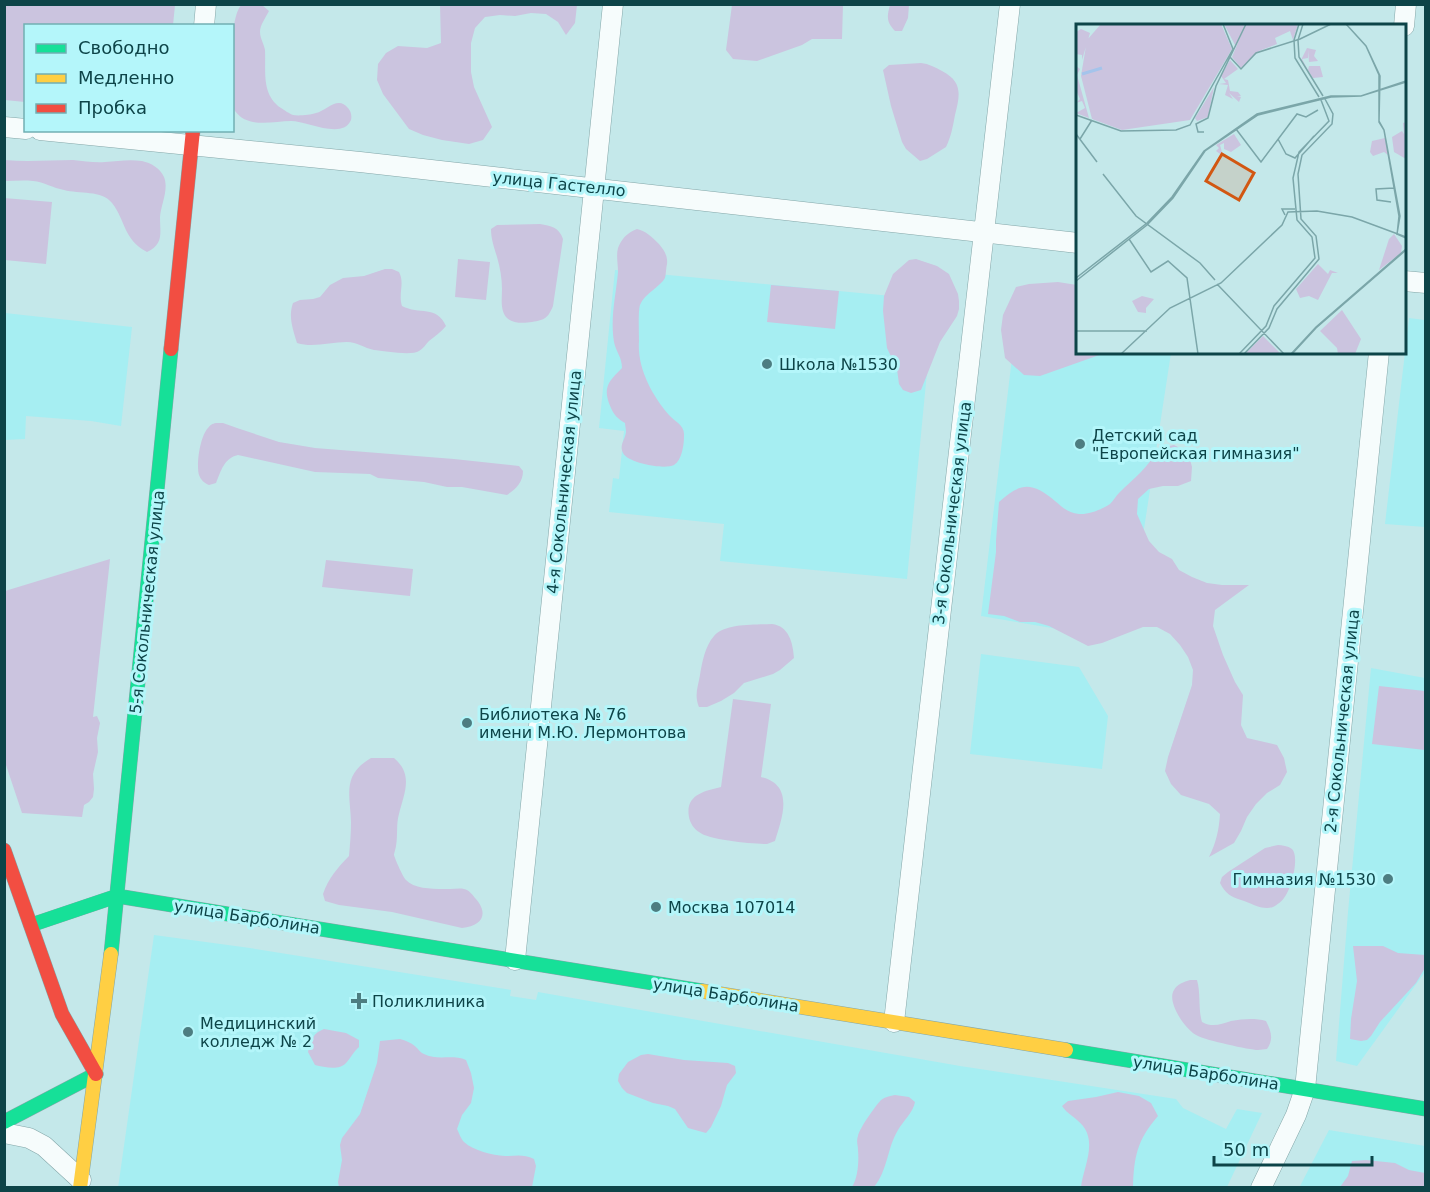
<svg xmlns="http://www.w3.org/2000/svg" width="1430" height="1192" viewBox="0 0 1430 1192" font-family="'DejaVu Sans',sans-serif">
<rect width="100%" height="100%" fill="#c4e8ea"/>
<!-- built -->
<path fill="#a6eef2" d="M 615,270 L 934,300 L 907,579 L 720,561 L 724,524 L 609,512 L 613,478 L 619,479 L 624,431 L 599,428 Z
M 1018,308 L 1078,352 L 1171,353 L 1134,594 L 1088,634 L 981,616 Z
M 5,313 L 132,327 L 121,426 L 91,421 L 26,416 L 25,439 L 5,440 Z
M 1409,318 L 1425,320 L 1425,527 L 1385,524 Z
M 981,654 L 1079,667 L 1108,716 L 1102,769 L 970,754 Z
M 1371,668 L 1425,678 L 1425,972 L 1357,1066 L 1336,1061 L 1348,912 Z
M 154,935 L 250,948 L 511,990 L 510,996 L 536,1000 L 538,992 L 960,1066 L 1176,1099 L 1183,1108 L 1226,1129 L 1237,1109 L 1262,1113 L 1227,1187 L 118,1188 Z
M 1329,1130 L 1425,1146 L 1425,1187 L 1299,1188 Z"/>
<!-- green -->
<path fill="#cbc4df" d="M 4,5 L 5,4 L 175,5 L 173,25 L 26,26 L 25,102 L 5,100 Z
M 241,5 L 262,5 L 269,11 C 266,17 260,25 260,32 C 260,38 264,44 265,50 C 266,72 261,94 281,108 C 284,110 290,114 293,115 C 298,116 310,115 316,113 C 326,111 338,95 348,108 C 351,111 352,116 351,120 C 343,140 306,121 291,121 C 273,121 248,129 235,111 C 227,100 235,76 234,62 C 233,46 231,19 241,5 Z
M 440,5 L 577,5 L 575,23 L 566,35 L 558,22 L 546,14 L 531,13 L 515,16 L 500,15 L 485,17 L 475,28 L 471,43 L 471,72 L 474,87 L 492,127 L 483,140 L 469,144 L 442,140 L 423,135 L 409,129 L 383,94 L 377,80 L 378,64 L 386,53 L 398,46 L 427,48 L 441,43 Z
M 732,5 L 843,5 L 842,39 L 812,39 L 802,45 L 757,61 L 733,59 L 726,50 Z
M 890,5 L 909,5 L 908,18 L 902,31 L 895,31 C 886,22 887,16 890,5 Z
M 921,63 C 929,64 935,67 942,71 C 963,82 960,95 955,115 C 953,126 951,137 946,147 L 927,159 L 920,161 L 906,149 L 902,142 L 891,106 L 883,70 L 889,65 Z
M 5,160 C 28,162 50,160 73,160 C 84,161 95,163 105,162 C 118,161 129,159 142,161 C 151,163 160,168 164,177 C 169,190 161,204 160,217 C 160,233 164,244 147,252 C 123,239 126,221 112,203 C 102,190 79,194 64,190 C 53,188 44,182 33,181 C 23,180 14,181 5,181 Z
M 4,198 L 52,202 L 46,264 L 5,260 Z
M 540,224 C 551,226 559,227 563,239 L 553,306 C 548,318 545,320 532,322 C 524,323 512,324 506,317 C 500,309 502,298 502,289 C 502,279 500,267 497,257 C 494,247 491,239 491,229 L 497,225 Z
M 637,229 C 646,231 652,237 659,244 C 664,250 668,256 667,264 C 666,268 666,274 665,278 C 661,286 644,294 640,305 C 638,311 639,332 639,341 C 637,368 652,395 669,415 C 675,422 685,425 684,436 C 684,445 682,460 674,465 C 664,470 628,463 623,453 C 619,445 625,440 626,432 C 626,429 625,425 625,423 C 618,419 614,415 611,408 C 602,388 608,382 622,368 C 622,357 616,352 614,342 C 610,318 616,295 618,272 C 618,264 616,255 618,248 C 622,238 627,233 637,229 Z
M 458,259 L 490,262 L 486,300 L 455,297 Z
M 916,259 L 937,266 L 949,274 L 958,294 L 959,301 L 959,309 L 957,316 L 940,342 L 921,390 L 911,393 L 903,390 L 899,384 L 897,369 L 887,348 L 883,311 L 884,296 L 893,274 L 909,260 Z
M 385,269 L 392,269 L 399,272 C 405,283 398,294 402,306 C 419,315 437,305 446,326 C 441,332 435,336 429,341 C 426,344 423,349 419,351 C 412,356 383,351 374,350 C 364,348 357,342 347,342 C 330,342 313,348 297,343 C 293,329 288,317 293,303 L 300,300 L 313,299 L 320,297 L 330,285 L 343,278 L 364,276 Z
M 1058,282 L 1077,285 L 1078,352 L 1105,353 L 1040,376 L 1024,375 L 1005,358 L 1001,330 L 1003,315 L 1016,287 L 1029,284 Z
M 771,285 L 839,291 L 835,329 L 767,322 Z
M 216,423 L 223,423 L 237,428 L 279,442 L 315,448 L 454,459 L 519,466 L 523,471 C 523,482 516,489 507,495 L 462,487 L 447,487 L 424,482 L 378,478 L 370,474 L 315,472 L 238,455 C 224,458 221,471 216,483 L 209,485 C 204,483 201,480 199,475 C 196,465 200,436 208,428 C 211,424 212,424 216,423 Z
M 1174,445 L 1188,452 L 1192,467 L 1191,481 L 1178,486 L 1163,486 L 1149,489 L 1138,499 L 1137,514 L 1149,541 L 1159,552 L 1172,559 L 1179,570 L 1192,577 L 1207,583 L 1222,585 L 1249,585 L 1215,610 L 1213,626 L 1223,655 L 1235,682 L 1243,695 L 1241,725 L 1247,738 L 1277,745 L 1284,758 L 1287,772 L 1280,785 L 1267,793 L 1256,804 L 1247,817 L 1241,831 L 1234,843 L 1209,857 C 1216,843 1219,830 1220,814 L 1209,804 L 1181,795 L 1171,784 L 1165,771 L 1168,757 L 1192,685 L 1193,670 L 1188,657 L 1180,645 L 1170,634 L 1157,627 L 1143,627 L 1102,643 L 1088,646 L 1049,626 L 1035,622 L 1020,622 L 1004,616 L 988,614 L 996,552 L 996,541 L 999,502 C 1021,482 1032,482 1055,501 C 1063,508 1069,513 1079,514 C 1088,515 1103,509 1110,504 C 1113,501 1116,496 1119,493 C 1134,478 1148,468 1159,448 Z
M 110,559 L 93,717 L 97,716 L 100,723 L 97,738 L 98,752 L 93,774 L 94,789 L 93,797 L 89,802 L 84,805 L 82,817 L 22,813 L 5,762 L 5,591 Z
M 326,560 L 413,569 L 410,596 L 322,587 Z
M 772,624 C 789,626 793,643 794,658 L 780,670 L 773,674 L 744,683 L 734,693 L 721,701 L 707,707 L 699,707 C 694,695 698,687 700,675 C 702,663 705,646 714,636 C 725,623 756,625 772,624 Z
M 1379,686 L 1425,691 L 1425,750 L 1372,744 Z
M 733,699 L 771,704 L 761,777 C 795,785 782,818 775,841 C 772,842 770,843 767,844 C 753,844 708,840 699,832 C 694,829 690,823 689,817 C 685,795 704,791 721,787 Z
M 371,758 L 394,758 C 414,775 404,793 399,814 C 396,824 398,835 396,846 C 396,847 394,854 394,855 C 395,859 403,877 406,880 C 415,890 438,889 450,889 C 455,889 460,888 464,889 C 469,890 472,894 475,898 C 489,913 483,926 462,928 L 392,912 L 339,905 L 325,901 L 323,894 C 328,879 338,867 349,856 C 350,845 351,833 351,822 C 350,794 342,775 371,758 Z
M 1278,845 C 1282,845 1288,846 1292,849 C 1300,857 1291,890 1284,898 C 1282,901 1277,905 1273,907 C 1263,911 1251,903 1241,900 C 1231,897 1225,893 1220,883 L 1222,877 L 1228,872 L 1265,848 Z
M 1353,946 L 1383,946 L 1398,953 L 1425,955 L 1425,968 L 1416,983 L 1380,1022 L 1371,1036 L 1367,1040 L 1361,1041 L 1350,1039 L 1351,1019 L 1357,981 Z
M 1190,980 L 1197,980 C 1201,994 1198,1009 1202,1022 C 1213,1028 1221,1024 1231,1021 C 1243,1019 1255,1018 1266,1021 C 1271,1031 1274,1039 1267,1049 C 1264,1049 1261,1050 1258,1050 C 1250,1050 1205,1040 1198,1036 C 1186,1031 1166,1002 1174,990 C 1177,984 1184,982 1190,980 Z
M 324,1029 L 346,1033 L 359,1040 L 359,1047 C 353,1052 351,1058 346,1063 C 339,1071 324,1067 315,1065 L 308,1052 C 311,1040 313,1033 324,1029 Z
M 400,1039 C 407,1041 412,1043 417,1048 C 419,1050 421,1053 424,1054 C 437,1061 453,1054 466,1060 L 471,1073 L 474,1088 L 471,1103 L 462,1115 L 457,1129 C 459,1133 461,1139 464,1142 C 474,1151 492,1155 505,1156 C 516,1156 524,1154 534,1159 L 536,1166 L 532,1187 L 339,1187 L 338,1182 L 342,1160 L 340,1145 L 342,1138 L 360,1114 L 377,1063 L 380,1041 Z
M 648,1054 L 684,1060 L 728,1063 L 735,1066 L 736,1073 L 727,1085 L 721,1106 L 711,1127 L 706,1133 L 688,1128 L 675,1109 L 668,1106 L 653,1103 L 627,1093 L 622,1088 L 618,1081 L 619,1074 L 628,1062 L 641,1055 Z
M 1118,1092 L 1139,1096 L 1151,1103 L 1158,1116 C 1137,1140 1134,1157 1133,1187 L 1081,1187 C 1083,1168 1097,1144 1083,1126 C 1077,1118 1067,1114 1062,1106 L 1068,1101 L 1096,1097 Z
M 895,1095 L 909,1097 L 915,1102 C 913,1113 903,1121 898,1130 C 887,1148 888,1170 874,1187 L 852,1187 C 858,1178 859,1161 858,1150 C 858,1145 856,1141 858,1136 C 859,1129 876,1105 881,1100 C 885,1097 890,1096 895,1095 Z
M 1366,1160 L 1395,1163 L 1409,1170 L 1425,1173 L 1425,1187 L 1340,1187 L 1348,1176 L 1352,1161 Z"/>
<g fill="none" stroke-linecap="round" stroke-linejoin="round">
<!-- street casing -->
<g stroke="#83a6a8" stroke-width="21">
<path id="street" d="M 204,26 L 206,4
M 1404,26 L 1406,4
M 4,127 L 26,129
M 40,130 L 360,162 L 1078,243
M 1404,281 L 1426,283
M 515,960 L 613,4
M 894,1022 L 1010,4
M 4,1133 L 29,1138 L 44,1146 L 81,1180
M 1261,1188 L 1296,1115 L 1305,1089 L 1379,352"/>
</g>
<!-- fast casing -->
<g stroke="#83a6a8" stroke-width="15">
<path id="fast" d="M 31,925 L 117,896 L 702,991
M 111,954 L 171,349
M 1066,1050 L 1426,1109
M 4,1122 L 96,1074"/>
</g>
<!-- slow casing -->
<g stroke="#83a6a8" stroke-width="15">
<path id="slow" d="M 702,991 L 1066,1050
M 80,1188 L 111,954"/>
</g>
<!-- jam casing -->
<g stroke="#83a6a8" stroke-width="15">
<path id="jam" d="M 171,349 L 193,130
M 4,850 L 62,1014 L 96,1074"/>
</g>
<!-- street -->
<use href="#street" stroke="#f6fcfc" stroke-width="20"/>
<!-- fast -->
<use href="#fast" stroke="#16e098" stroke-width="14"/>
<!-- slow -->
<use href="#slow" stroke="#ffcf43" stroke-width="14"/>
<!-- jam -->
<use href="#jam" stroke="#f24e42" stroke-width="14"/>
</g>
<!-- markers -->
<g fill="#4d7d81" stroke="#b4f6fa" stroke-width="2">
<circle cx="767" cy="364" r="6"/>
<circle cx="1080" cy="444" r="6"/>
<circle cx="467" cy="723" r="6"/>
<circle cx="1388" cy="879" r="6"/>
<circle cx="656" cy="907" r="6"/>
<path d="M356 992h6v6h6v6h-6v6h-6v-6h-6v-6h6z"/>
<circle cx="188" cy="1032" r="6"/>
</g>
<g text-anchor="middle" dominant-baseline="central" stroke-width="6" stroke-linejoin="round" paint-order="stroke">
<!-- street labels -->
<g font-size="16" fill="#0d4448" stroke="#b4f6fa">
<text transform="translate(559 184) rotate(6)">улица Гастелло</text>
<text transform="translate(564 482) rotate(-84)">4-я Сокольническая улица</text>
<text transform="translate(952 513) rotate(-83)">3-я Сокольническая улица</text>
<text transform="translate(147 602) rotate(-84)">5-я Сокольническая улица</text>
<text transform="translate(1342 721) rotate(-84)">2-я Сокольническая улица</text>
<text transform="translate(247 917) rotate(9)">улица Барболина</text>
<text transform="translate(726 995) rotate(9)">улица Барболина</text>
<text transform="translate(1206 1073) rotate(9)">улица Барболина</text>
</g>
<!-- poi labels -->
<g font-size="16" fill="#0d4448" stroke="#b4f6fa" text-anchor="start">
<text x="779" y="364">Школа №1530</text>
<text x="1092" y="435">Детский сад<tspan x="1092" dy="18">"Европейская гимназия"</tspan></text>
<text x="479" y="714">Библиотека № 76<tspan x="479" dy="18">имени М.Ю. Лермонтова</tspan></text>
<text x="1376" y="879" text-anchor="end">Гимназия №1530</text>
<text x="668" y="907">Москва 107014</text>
<text x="372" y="1001">Поликлиника</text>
<text x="200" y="1023">Медицинский<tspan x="200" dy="18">колледж № 2</tspan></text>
</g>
</g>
<!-- overview -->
<g transform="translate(1076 24)">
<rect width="330" height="330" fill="#c4e8ea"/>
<path d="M 25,0 L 145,0 L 156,25 L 114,96 L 46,106 L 16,95 L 5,52 L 11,16 ZM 148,0 L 222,0 L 217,16 L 214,7 L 199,14 L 201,20 L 183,27 L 165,44 L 156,33 L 168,4 L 157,28 L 159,21 ZM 5,5 L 14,9 L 6,36 L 6,31 L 0,30 L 0,8 ZM 231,24 L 240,26 L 238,32 L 242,37 L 233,38 L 232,26 L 232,34 L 226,35 L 232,46 L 233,42 L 244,42 L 247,53 L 237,54 L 225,36 ZM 154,36 L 162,45 L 148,55 L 152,56 L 154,67 L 162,68 L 165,72 L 161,72 L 165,73 L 163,78 L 153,69 L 157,75 L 149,71 L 152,61 L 143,60 L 150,59 L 145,52 ZM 0,42 L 4,45 L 1,51 L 13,94 L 0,89 L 9,84 L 6,77 L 0,79 L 4,75 L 0,66 ZM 138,63 L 132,93 L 121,97 L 119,94 ZM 330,98 L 330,135 L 318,128 L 316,113 L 326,107 L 328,110 L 327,99 ZM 158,110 L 165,121 L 155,128 L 148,125 L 148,119 L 144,121 L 147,132 L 140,127 L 143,124 L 140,121 ZM 309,114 L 312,131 L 308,128 L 297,132 L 294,128 L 296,117 ZM 318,210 L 326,222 L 325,229 L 303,246 L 313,215 ZM 242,240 L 252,250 L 254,246 L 262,249 L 256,249 L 242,276 L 233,272 L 224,274 L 220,265 ZM 66,272 L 78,275 L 70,284 L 70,289 L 62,288 L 56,277 ZM 266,286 L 285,315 L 279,330 L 262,330 L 261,324 L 244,307 ZM 187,312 L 205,330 L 169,330 Z" fill="#cbc4df"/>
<path fill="none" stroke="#a4c4eb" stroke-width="3" d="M 6,50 L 26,44"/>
<path fill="none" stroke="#7ba6a9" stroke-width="1.5" d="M 223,0 L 218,16 L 219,34 L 243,73M 227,0 L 222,16 L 223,33 L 247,72M 270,0 L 290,22 L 304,52 L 303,98 L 308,106 L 323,192 L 321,211M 270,0 L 290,22 L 303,51 L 303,97 L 308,106 L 324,192 L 321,210 L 330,214M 153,32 L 165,45 L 180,29 L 224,15 L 255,0M 0,91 L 45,107 L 100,106 L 114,101 L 157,25 L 147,0M 160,105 L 185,138 L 221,90 L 230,93 L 242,86M 128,108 L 122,108 L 120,100 L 132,94 L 140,62 L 170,0M 0,110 L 21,138M 4,115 L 16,96M 202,115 L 210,130 L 219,134 L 238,112M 27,150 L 60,192 L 124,239 L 139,256M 315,178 L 301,176 L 300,165 L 318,164M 209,191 L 206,185 L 219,185M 53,215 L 75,248 L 92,237 L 111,254 L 122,330M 0,254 L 71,199 L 96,173 L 128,127 L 181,90 L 255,72 L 285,72 L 330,57M 0,257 L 71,201 L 97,174 L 129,127 L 182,91 L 255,73 L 285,72 L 330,58M 141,260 L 208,330M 0,307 L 71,307M 45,330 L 94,284 L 145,259 L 206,201 L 212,188 L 241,187 L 276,193 L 330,213M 163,330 L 190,302 L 198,282 L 239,234 L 236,213 L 221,196 L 217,154 L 223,128 L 253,97 L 245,76M 168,330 L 193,304 L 201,285 L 243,235 L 240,212 L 225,195 L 222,150 L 226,131 L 256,100 L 257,90 L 249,75M 215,330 L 240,303 L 330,225M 216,330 L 240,304 L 330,226"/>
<path fill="#d25712" fill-opacity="0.15" stroke="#d25712" stroke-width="3" d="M 146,130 L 178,149 L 163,176 L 130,157 Z"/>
<rect width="330" height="330" fill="none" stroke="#0d4448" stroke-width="3"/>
</g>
<!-- border -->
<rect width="1430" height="1192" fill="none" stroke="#0d4448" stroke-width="12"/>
<!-- legend -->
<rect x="24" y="24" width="210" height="108" fill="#b4f6fa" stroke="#71afb3" stroke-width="1.5"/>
<rect x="36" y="44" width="30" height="9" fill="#16e098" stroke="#71afb3" stroke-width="1.5"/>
<text x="78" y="54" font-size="18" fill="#0d4448">Свободно</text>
<rect x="36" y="74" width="30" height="9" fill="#ffcf43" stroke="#71afb3" stroke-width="1.5"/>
<text x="78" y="84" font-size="18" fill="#0d4448">Медленно</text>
<rect x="36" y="104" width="30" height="9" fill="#f24e42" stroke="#71afb3" stroke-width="1.5"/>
<text x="78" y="114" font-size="18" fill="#0d4448">Пробка</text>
<!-- scale -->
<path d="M1214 1156v9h158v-9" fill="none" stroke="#0d4448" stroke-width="3"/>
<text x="1223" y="1156" font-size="18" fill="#0d4448" stroke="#b4f6fa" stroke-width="4.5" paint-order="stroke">50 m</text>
</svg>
